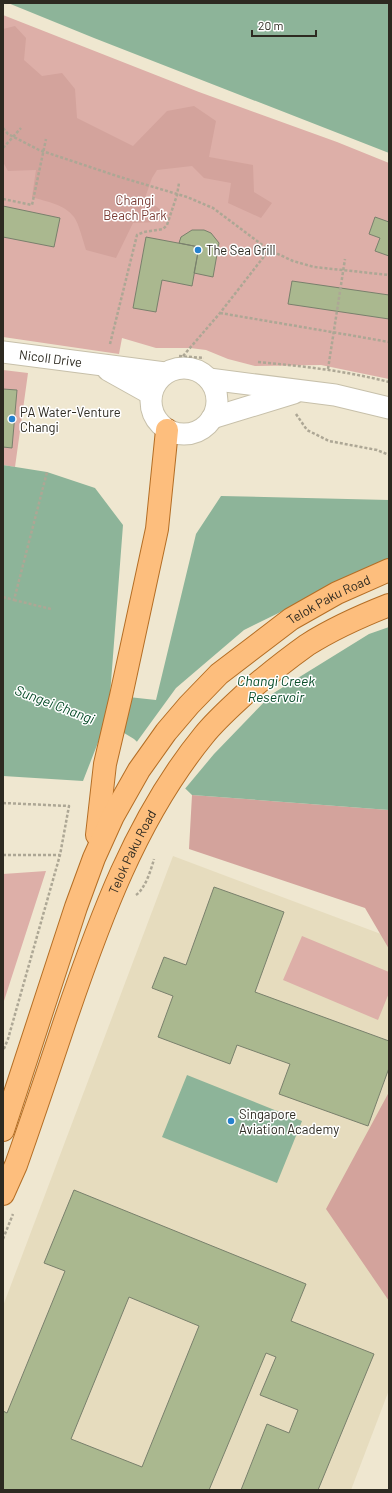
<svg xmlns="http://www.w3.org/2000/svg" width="392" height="1493" viewBox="0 0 392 1493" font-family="Barlow,sans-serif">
<rect width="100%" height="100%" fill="#efe7d0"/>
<!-- built -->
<path fill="#e6dcbe" d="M 173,856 L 389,937 L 389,1390 L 351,1490 L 3,1490 L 3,1306 Z"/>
<!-- green -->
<path fill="#ddafa8" d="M 3,15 L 199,92 L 337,142 L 389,163 L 389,379 L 321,365 L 255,366 L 228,359 L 206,350 L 190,348 L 156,348 L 122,338 L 119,354 L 3,337 Z
M 3,370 L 28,373 L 15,467 L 3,465 Z
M 46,871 L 3,1004 L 3,874 Z
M 302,936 L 389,972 L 389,993 L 378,1020 L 283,980 Z"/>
<!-- forest -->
<path fill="#d3a39c" d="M 15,26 L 26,38 L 24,60 L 42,76 L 62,73 L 75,89 L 77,118 L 133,146 L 167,111 L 194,106 L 216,121 L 209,157 L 253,165 L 254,192 L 272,203 L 261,218 L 228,203 L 231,183 L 204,178 L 192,166 L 157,170 L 152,178 L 145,198 L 161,210 L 157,222 L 133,223 L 116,258 L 86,250 C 83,241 79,224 74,217 C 64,204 47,202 32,197 L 36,170 L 8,171 L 3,162 L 3,29 Z
M 192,795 L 389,810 L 389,949 L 365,908 L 189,849 Z
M 389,1092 L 389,1301 L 326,1209 Z"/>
<!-- water -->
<path fill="#8db499" d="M 8,3 L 389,3 L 389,153 L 94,38 Z
M 3,465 L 47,472 L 95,488 L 123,525 L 110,695 L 156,700 L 196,534 L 221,496 L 389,500 L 389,810 L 192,795 L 134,739 L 106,722 L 83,781 L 3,776 Z
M 187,1075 L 302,1121 L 277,1183 L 162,1137 Z"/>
<!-- pier -->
<path fill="#efe7d0" d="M 389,559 L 389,627 L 369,634 L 272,694 L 214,754 L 184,790 L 136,743 L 176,688 L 244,630 Z"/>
<!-- building -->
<path fill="#aab88f" stroke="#79806c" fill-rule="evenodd" d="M 3,206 L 60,218 L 54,247 L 3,237 Z
M 375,217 L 389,222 L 389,256 L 375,251 L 380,238 L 369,234 Z
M 192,230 L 204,230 L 211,233 L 219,243 L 213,277 L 194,273 L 199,247 L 179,243 L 181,237 Z
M 146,237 L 199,247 L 192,286 L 162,280 L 156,312 L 133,308 Z
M 292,281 L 389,295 L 389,319 L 288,304 Z
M 3,389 L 17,390 L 12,448 L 3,447 Z
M 214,887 L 284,912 L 255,992 L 389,1041 L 389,1068 L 368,1126 L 279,1094 L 290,1064 L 237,1045 L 230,1064 L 158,1037 L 173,996 L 152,988 L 164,957 L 186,965 Z
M 74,1190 L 306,1284 L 291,1321 L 374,1354 L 318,1490 L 241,1490 L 267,1424 L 289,1433 L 298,1410 L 260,1395 L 276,1357 L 266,1353 L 209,1490 L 3,1490 L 3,1411 L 7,1413 L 65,1271 L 44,1263 ZM 129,1297 L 199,1326 L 142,1467 L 71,1439 Z"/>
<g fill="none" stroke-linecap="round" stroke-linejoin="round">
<!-- minor casing -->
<g stroke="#c7c0aa" stroke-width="23">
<g id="minor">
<path id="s1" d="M 3,352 L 165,373"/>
<circle cx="184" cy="401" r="33"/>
<path d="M 108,370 L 151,394"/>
<path d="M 209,379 L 335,395 L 389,408"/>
<path d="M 212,418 L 294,393"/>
</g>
</g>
<!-- primary casing -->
<g stroke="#b46e25" stroke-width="24">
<g id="primary">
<path d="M 97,835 L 105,764 L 121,696 L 157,529 L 167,430"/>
<path id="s2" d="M 3,1130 L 76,907 L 94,858 L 113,816 L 139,770 L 166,732 L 189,705 L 219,674 L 291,619 L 337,593 L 389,570"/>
<path id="s3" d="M 3,1194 L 16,1165 C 33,1117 49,1069 65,1021 C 99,921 136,818 204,735 C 216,720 232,706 246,693 C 266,676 286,660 307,645 C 332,629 361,616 389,605"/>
</g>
</g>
<!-- path -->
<path stroke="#ada795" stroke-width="2.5" stroke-dasharray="3 2" stroke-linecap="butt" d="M 3,128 L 8,134 L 39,150 L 120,177 L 187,197 L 213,208 L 269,250 L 293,261 L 314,267 L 389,275
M 3,148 L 21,128
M 3,199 L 32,205 L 46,139
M 220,313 L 355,336 L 389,342
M 110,344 L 137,235 L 144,232 L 163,229 L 167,225 L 177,195 L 179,183
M 179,356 L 204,358
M 183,356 L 220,313 L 269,250
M 258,362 C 303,366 346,371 389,382
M 328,369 L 345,259
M 296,414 L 307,430 L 329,441 L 377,450 L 389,455
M 3,597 L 14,600 L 47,472
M 14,600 L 51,609
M 3,803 L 69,806 L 60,855 L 8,1039 L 3,1051
M 3,855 L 60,855
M 136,895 C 145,889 151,870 154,859
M 3,1239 L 13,1214"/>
<!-- minor -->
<use href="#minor" stroke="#fff" stroke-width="21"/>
<!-- primary -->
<use href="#primary" stroke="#fdbe7d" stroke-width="22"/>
</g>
<!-- markers -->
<g fill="#2581ce" stroke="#fff" stroke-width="1.5">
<circle cx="198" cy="250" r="4"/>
<circle cx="12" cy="419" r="4"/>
<circle cx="231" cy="1121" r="4"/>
</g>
<g text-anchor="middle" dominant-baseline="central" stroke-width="3" stroke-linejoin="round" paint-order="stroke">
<!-- park labels -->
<g font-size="13" fill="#7b3d36" stroke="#fff">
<text x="135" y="200">Changi<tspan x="135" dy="15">Beach Park</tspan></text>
</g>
<!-- poi labels -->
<g font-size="13" fill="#2d2a21" stroke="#fff" text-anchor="start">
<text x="206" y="250">The Sea Grill</text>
<text x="20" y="412">PA Water-Venture<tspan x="20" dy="15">Changi</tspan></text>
<text x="239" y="1114">Singapore<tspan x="239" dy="15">Aviation Academy</tspan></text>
</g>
<!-- street labels -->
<g font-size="13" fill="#2d2a21" stroke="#fff">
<text stroke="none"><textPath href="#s1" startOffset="48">Nicoll Drive</textPath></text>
<text stroke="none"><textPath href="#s2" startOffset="644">Telok Paku Road</textPath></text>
<text stroke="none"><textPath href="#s3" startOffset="366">Telok Paku Road</textPath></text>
</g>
<!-- water labels -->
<g font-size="14" font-style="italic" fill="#084c29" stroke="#fff">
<text x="276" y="680">Changi Creek<tspan x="276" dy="16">Reservoir</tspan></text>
<text transform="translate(55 704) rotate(21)">Sungei Changi</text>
</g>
</g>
<!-- border -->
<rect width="392" height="1493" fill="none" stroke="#2d2a21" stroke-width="8"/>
<!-- scale -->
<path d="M252 30v6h64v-6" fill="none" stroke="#2d2a21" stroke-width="2"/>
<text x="258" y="30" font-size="12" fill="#2d2a21" stroke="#ffffff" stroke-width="3" paint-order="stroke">20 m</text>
</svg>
